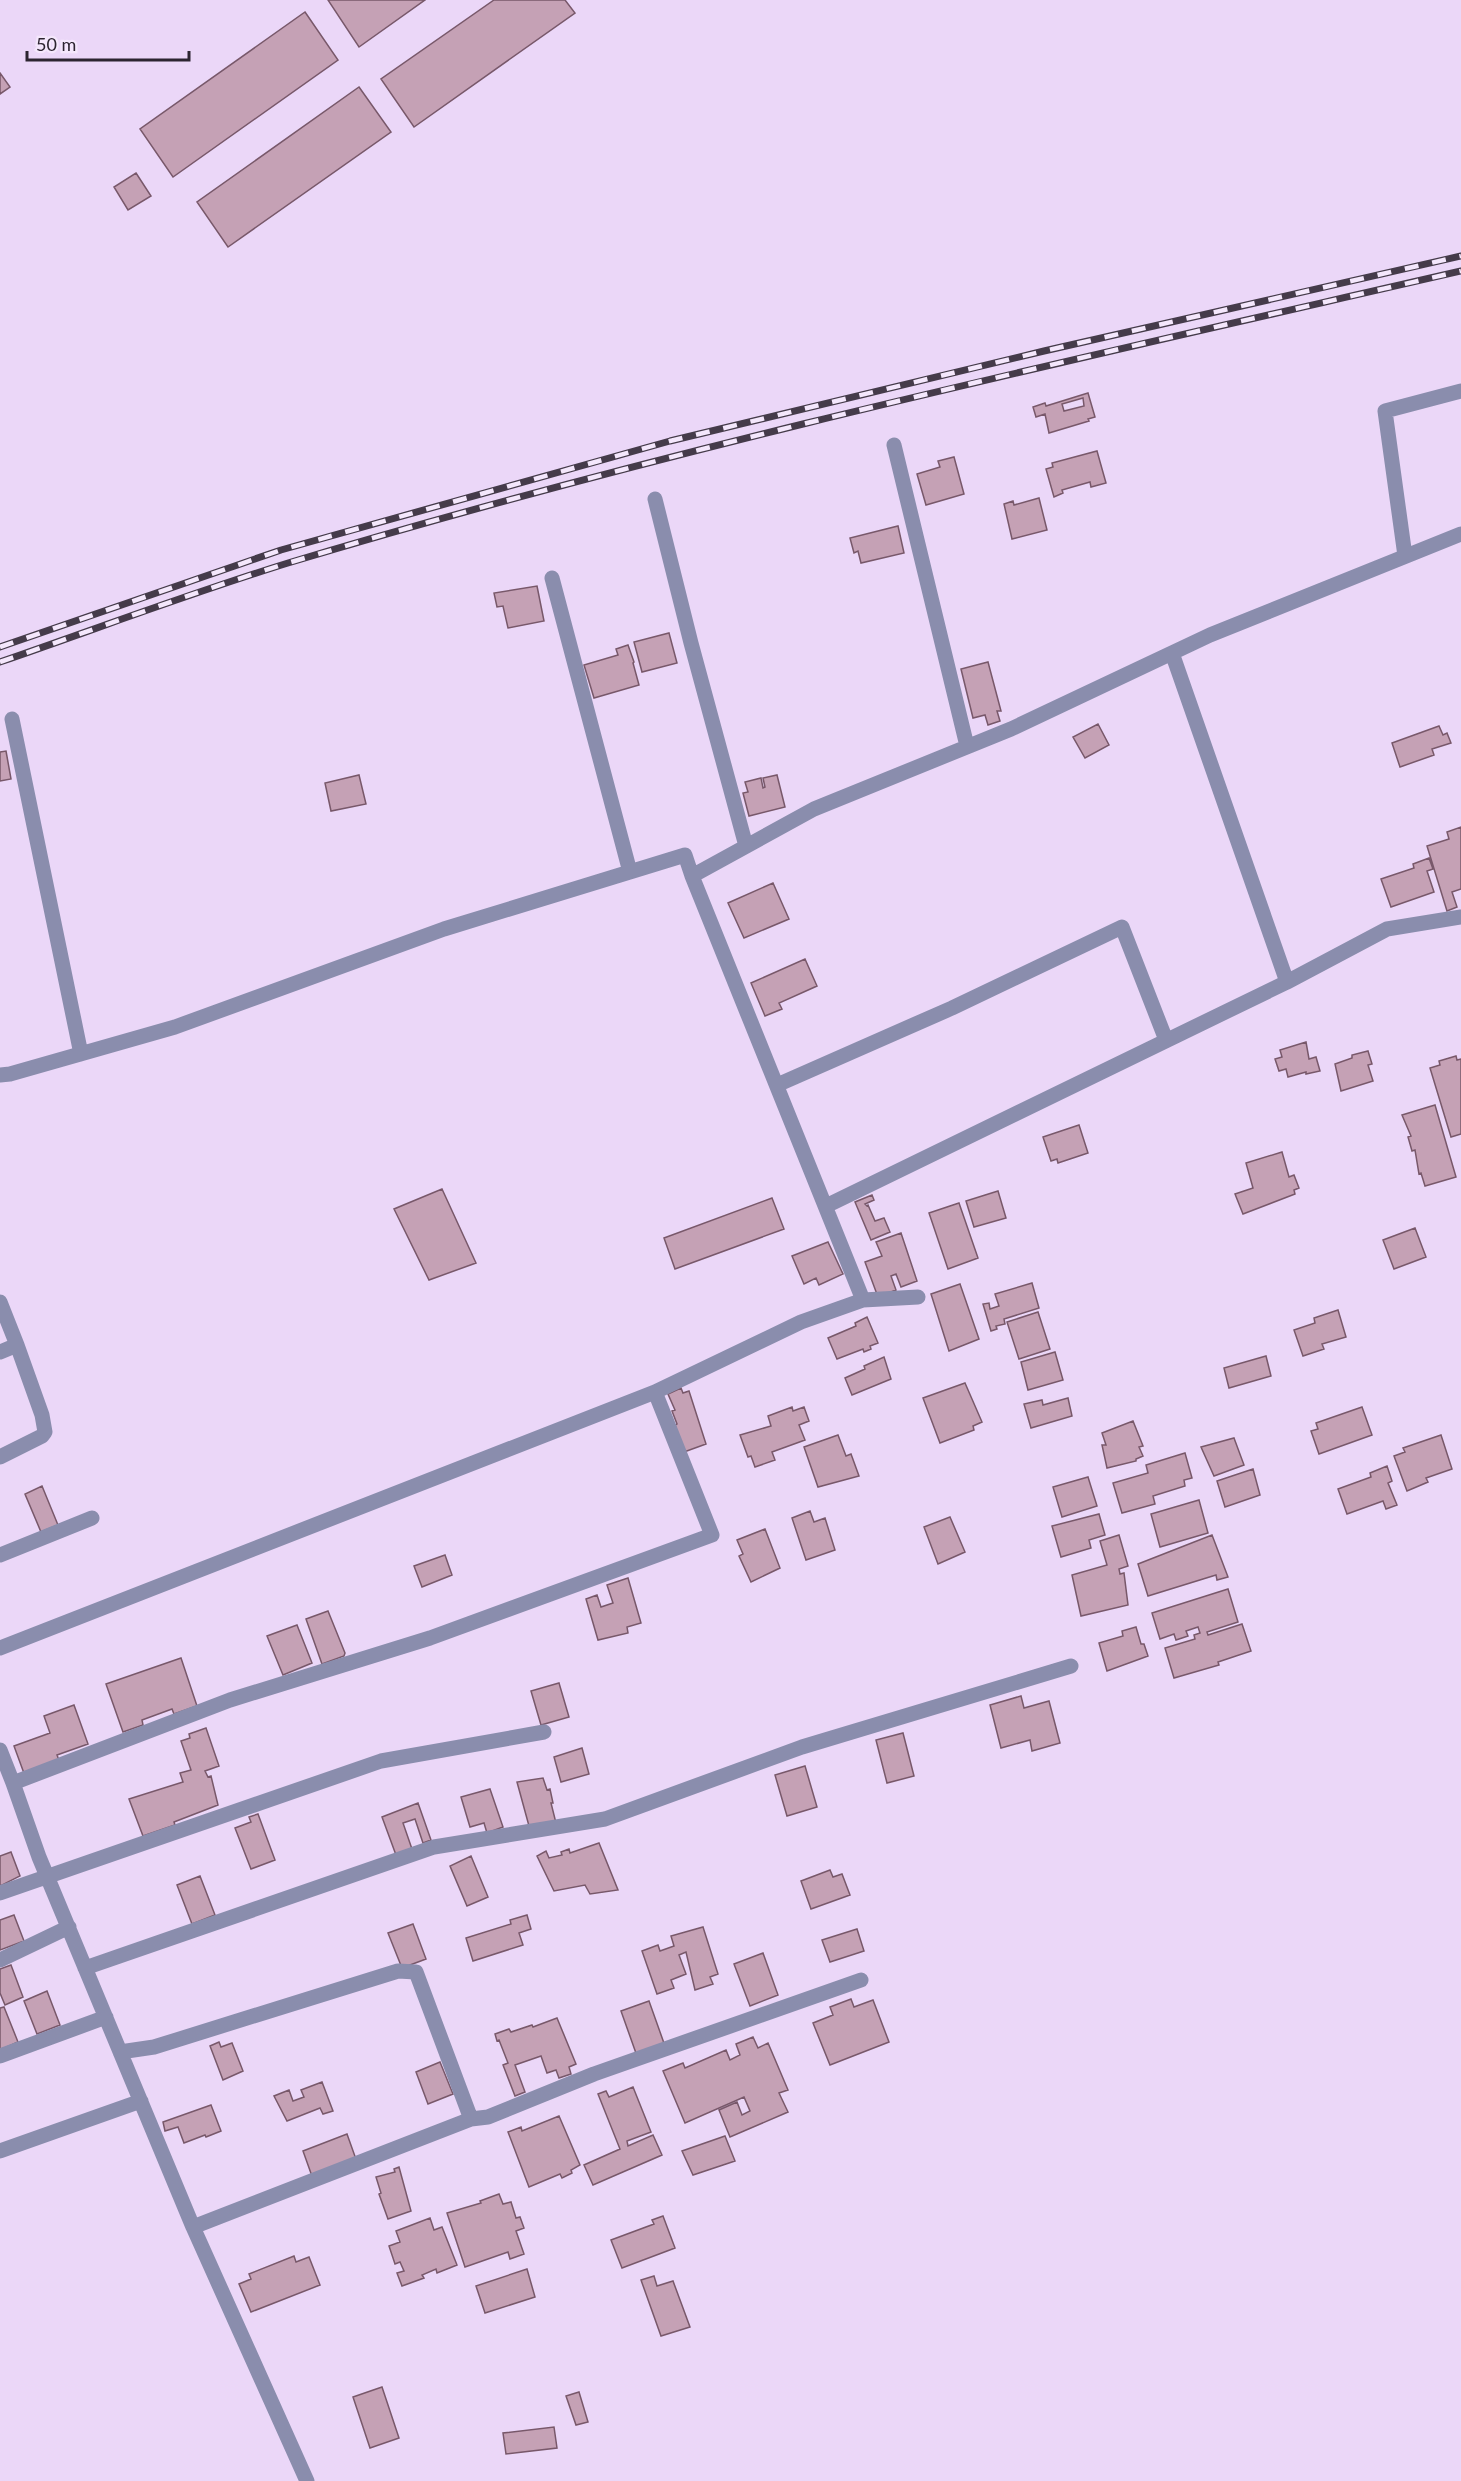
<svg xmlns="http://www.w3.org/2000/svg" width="1461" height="2481" viewBox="0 0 1461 2481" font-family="Lato,sans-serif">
<rect width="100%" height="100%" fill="#ebd7f8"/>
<!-- building -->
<path fill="#c5a1b5" stroke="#78586a" stroke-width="1.5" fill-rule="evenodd" d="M 328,0 L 425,0 L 359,47 Z
M 494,0 L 565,0 L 575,13 L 414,127 L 381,79 Z
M 305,12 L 338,60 L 173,177 L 140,129 Z
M 0,73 L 10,87 L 0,94 Z
M 359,87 L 391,132 L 228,247 L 197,202 Z
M 136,173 L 151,196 L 128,210 L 114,187 Z
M 1088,393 L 1095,417 L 1088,419 L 1089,421 L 1049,433 L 1045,414 L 1036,417 L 1033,407 L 1045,403 L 1046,406 ZM 1083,398 L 1084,406 L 1064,411 L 1062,404 Z
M 1097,451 L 1106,483 L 1091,487 L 1090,482 L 1062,490 L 1063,493 L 1054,497 L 1046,469 L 1053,467 L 1052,463 Z
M 954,457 L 964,494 L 926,505 L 917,474 L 940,467 L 938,461 Z
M 1039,498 L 1047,530 L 1012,539 L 1004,504 L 1013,501 L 1014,505 Z
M 898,526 L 904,553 L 861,563 L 858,551 L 854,553 L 850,538 Z
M 537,586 L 544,621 L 508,628 L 503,606 L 497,607 L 494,593 Z
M 669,633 L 677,663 L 642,672 L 634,642 Z
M 628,645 L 634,662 L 633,663 L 639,685 L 594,698 L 584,665 L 618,655 L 616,649 Z
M 988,662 L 1001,711 L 997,711 L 1000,721 L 988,725 L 985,715 L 973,718 L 961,669 Z
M 1098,724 L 1109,745 L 1085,758 L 1073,737 Z
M 1439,726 L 1443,735 L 1447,733 L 1451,743 L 1432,749 L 1434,755 L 1400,767 L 1392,743 Z
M 6,751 L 11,779 L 0,781 L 0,752 Z
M 359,775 L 366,804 L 331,811 L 325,783 Z
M 777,775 L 785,807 L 749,816 L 743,793 L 748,792 L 745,782 L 761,778 L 763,788 L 765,787 L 763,778 Z
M 1461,827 L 1461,889 L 1452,892 L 1457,907 L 1447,911 L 1427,846 L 1449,839 L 1447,832 Z
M 1429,858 L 1433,869 L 1427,871 L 1434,892 L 1391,907 L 1381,879 L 1414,868 L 1413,864 Z
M 773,883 L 789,919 L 744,938 L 728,903 Z
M 805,959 L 817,986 L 779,1003 L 782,1009 L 765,1016 L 751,983 Z
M 1306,1042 L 1309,1059 L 1316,1057 L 1320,1071 L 1306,1074 L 1306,1072 L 1288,1077 L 1286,1069 L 1279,1071 L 1275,1059 L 1282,1057 L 1280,1050 Z
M 1368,1051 L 1372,1064 L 1368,1065 L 1373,1081 L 1341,1091 L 1335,1064 L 1352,1058 L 1352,1055 Z
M 1456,1056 L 1457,1060 L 1461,1059 L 1461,1134 L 1451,1137 L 1430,1068 L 1440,1065 L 1439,1061 Z
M 1435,1105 L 1456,1177 L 1425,1186 L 1421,1173 L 1419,1174 L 1415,1150 L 1412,1151 L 1408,1137 L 1411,1136 L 1402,1115 Z
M 1079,1125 L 1088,1153 L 1058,1163 L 1057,1159 L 1051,1161 L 1043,1137 Z
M 1282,1152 L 1289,1177 L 1294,1175 L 1299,1188 L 1294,1190 L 1295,1194 L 1243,1214 L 1235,1194 L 1253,1188 L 1246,1163 Z
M 442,1189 L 476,1263 L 429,1280 L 394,1209 Z
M 998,1191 L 1006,1218 L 974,1227 L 966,1201 Z
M 872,1195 L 874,1200 L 865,1204 L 867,1206 L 868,1205 L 875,1221 L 884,1218 L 890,1232 L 871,1240 L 855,1202 Z
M 772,1198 L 784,1229 L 675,1269 L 664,1238 Z
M 959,1203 L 978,1258 L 948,1269 L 929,1213 Z
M 1415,1228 L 1426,1257 L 1394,1269 L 1383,1240 Z
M 901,1233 L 917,1281 L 901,1287 L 896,1274 L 891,1276 L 896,1290 L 878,1297 L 865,1262 L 882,1256 L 876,1242 Z
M 828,1242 L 843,1274 L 819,1285 L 816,1278 L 804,1284 L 792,1256 Z
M 1032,1283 L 1039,1308 L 1004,1319 L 1005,1324 L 996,1326 L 997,1329 L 991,1331 L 983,1304 L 989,1303 L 990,1309 L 999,1306 L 995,1294 Z
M 960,1284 L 979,1339 L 949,1351 L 931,1294 Z
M 1338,1310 L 1346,1337 L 1322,1344 L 1324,1349 L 1303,1356 L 1294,1330 L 1315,1323 L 1314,1318 Z
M 1038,1312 L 1050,1349 L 1019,1359 L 1007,1322 Z
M 867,1317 L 878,1343 L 870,1346 L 871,1349 L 864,1352 L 863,1349 L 837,1359 L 828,1338 L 856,1326 L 855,1323 Z
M 1055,1352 L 1063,1380 L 1028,1390 L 1021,1362 Z
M 1266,1356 L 1271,1376 L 1229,1388 L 1224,1368 Z
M 884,1357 L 891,1379 L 852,1395 L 845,1378 L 865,1369 L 864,1366 Z
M 965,1383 L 982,1422 L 973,1426 L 974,1430 L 940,1443 L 923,1398 Z
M 681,1388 L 683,1393 L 689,1391 L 706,1444 L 684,1452 L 675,1425 L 677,1424 L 672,1411 L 675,1410 L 668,1394 Z
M 1068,1398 L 1072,1416 L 1031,1428 L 1024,1404 L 1042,1400 L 1043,1405 Z
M 792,1407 L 793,1411 L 804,1407 L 809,1421 L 799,1425 L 805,1440 L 772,1452 L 775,1460 L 755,1467 L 751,1456 L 748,1457 L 740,1435 L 771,1426 L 768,1416 Z
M 1362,1407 L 1372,1435 L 1319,1454 L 1311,1431 L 1318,1429 L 1316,1423 Z
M 1133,1421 L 1143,1446 L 1139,1447 L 1143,1456 L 1136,1459 L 1136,1461 L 1107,1468 L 1102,1445 L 1106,1445 L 1102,1433 Z
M 838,1435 L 846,1456 L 851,1454 L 859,1476 L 818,1487 L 804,1447 Z
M 1441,1435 L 1452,1469 L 1426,1478 L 1428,1482 L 1407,1491 L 1394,1456 L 1405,1452 L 1403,1448 Z
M 1234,1438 L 1244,1465 L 1214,1476 L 1201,1447 Z
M 1185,1453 L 1192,1478 L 1184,1480 L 1185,1486 L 1153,1496 L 1155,1504 L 1122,1513 L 1113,1483 L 1148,1473 L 1146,1465 Z
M 1387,1466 L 1392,1481 L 1388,1483 L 1397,1505 L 1386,1509 L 1383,1501 L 1347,1514 L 1338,1489 L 1371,1477 L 1370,1473 Z
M 1253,1469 L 1260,1495 L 1225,1507 L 1217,1481 Z
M 1088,1477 L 1097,1506 L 1062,1517 L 1053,1487 Z
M 42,1486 L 58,1525 L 41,1532 L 25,1494 Z
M 1199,1500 L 1208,1533 L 1160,1547 L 1151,1514 Z
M 810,1511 L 814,1522 L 825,1518 L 835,1550 L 806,1560 L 792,1518 Z
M 1099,1514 L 1105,1535 L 1089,1540 L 1091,1548 L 1061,1557 L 1052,1526 Z
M 950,1517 L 965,1552 L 938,1564 L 924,1527 Z
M 765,1529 L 780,1568 L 751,1582 L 739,1556 L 743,1554 L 737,1540 Z
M 1119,1535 L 1128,1566 L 1119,1569 L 1120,1574 L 1124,1573 L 1128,1605 L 1081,1616 L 1072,1575 L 1107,1565 L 1100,1541 Z
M 1212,1535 L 1228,1577 L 1217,1580 L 1216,1575 L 1148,1596 L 1138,1564 Z
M 445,1555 L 452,1575 L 422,1587 L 414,1566 Z
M 628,1578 L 641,1623 L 627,1627 L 628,1633 L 598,1640 L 586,1599 L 597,1595 L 601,1607 L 613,1603 L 607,1585 Z
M 1228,1589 L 1238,1622 L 1207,1632 L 1208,1635 L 1242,1624 L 1251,1651 L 1218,1662 L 1219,1665 L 1174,1678 L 1165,1648 L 1195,1639 L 1194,1635 L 1200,1633 L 1198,1627 L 1186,1631 L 1188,1636 L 1176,1640 L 1174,1634 L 1160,1639 L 1152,1613 Z
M 328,1611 L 345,1653 L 344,1656 L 322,1664 L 306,1619 Z
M 297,1625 L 312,1663 L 283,1675 L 267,1636 Z
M 1136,1627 L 1141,1644 L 1144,1644 L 1148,1656 L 1107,1671 L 1099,1643 L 1123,1636 L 1122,1631 Z
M 181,1658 L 197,1706 L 174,1714 L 172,1709 L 142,1720 L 143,1725 L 123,1732 L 106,1684 Z
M 559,1683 L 569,1717 L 541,1725 L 531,1691 Z
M 1021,1696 L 1024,1708 L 1049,1701 L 1060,1743 L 1032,1751 L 1030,1740 L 1001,1748 L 990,1705 Z
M 74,1705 L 88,1744 L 57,1755 L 60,1763 L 25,1776 L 14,1746 L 50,1733 L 44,1716 Z
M 206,1728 L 219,1766 L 205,1771 L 208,1777 L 211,1776 L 218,1805 L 174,1822 L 175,1825 L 143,1836 L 129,1799 L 183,1782 L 180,1773 L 191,1770 L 181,1741 L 190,1738 L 189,1734 Z
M 903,1733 L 914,1776 L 887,1783 L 876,1740 Z
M 582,1748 L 589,1774 L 561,1782 L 554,1757 Z
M 805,1766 L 817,1807 L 787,1816 L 775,1775 Z
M 543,1778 L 547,1790 L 550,1789 L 553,1803 L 551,1803 L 556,1823 L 529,1826 L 517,1782 Z
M 490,1789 L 503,1827 L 487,1833 L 484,1823 L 470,1827 L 461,1797 Z
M 418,1803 L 431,1840 L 423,1843 L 415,1819 L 403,1823 L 412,1849 L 396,1855 L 382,1817 Z
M 258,1814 L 275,1860 L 251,1869 L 235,1828 L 251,1822 L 249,1817 Z
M 599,1843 L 618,1890 L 590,1894 L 585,1885 L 554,1891 L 537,1856 L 546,1851 L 549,1858 L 562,1855 L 561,1852 L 569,1849 L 570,1853 Z
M 11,1852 L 20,1876 L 0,1886 L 0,1856 Z
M 471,1856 L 488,1897 L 467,1906 L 450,1866 Z
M 830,1870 L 833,1877 L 842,1874 L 850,1895 L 811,1909 L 801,1881 Z
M 200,1876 L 215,1915 L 192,1924 L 177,1885 Z
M 14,1915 L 24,1941 L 0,1950 L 0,1920 Z
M 527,1915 L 531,1929 L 519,1933 L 523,1945 L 473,1961 L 466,1938 L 511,1924 L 510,1920 Z
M 413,1924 L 426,1959 L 402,1968 L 388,1933 Z
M 703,1927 L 718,1974 L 710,1977 L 713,1984 L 695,1990 L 686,1952 L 679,1955 L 686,1974 L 671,1980 L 674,1988 L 657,1994 L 642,1951 L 658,1945 L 660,1951 L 674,1946 L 671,1936 Z
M 857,1929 L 864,1951 L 830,1962 L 822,1940 Z
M 763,1953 L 778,1995 L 750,2006 L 734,1964 Z
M 11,1965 L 23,1997 L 5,2005 L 0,1993 L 0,1969 Z
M 47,1991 L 60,2025 L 37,2034 L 24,2001 Z
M 851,1999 L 854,2007 L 873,2000 L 889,2042 L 830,2065 L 813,2023 L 833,2015 L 830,2007 Z
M 649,2001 L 665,2046 L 637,2056 L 621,2011 Z
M 4,2007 L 18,2042 L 0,2050 L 0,2008 Z
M 557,2018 L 576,2064 L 569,2067 L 571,2074 L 559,2078 L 556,2070 L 547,2073 L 541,2056 L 515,2065 L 525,2092 L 515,2096 L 503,2065 L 508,2063 L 499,2040 L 497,2041 L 495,2034 L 509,2029 L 511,2032 L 532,2025 L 533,2027 Z
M 753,2037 L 758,2048 L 768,2043 L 788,2090 L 779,2093 L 788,2112 L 730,2137 L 719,2110 L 737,2102 L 742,2115 L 750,2111 L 744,2097 L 685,2123 L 663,2071 L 683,2063 L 685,2068 L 726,2050 L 730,2060 L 740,2055 L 736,2044 Z
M 219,2042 L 221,2047 L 232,2043 L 243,2071 L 223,2080 L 210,2046 Z
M 440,2062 L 453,2094 L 428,2104 L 416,2072 Z
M 322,2082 L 333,2111 L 323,2114 L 320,2108 L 287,2121 L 274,2096 L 289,2090 L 293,2101 L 304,2097 L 301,2090 Z
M 633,2087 L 651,2132 L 627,2141 L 628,2146 L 653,2135 L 662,2155 L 593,2185 L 584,2165 L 620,2149 L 598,2094 L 606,2091 L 609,2097 Z
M 211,2105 L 221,2131 L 206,2137 L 205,2135 L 184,2143 L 178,2127 L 165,2131 L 163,2122 Z
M 559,2116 L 580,2165 L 571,2170 L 572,2173 L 562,2178 L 560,2174 L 529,2187 L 508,2132 L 521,2127 L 522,2131 Z
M 347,2134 L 357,2162 L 313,2179 L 303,2151 Z
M 725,2136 L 735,2161 L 693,2175 L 682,2151 Z
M 399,2167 L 411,2211 L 388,2219 L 379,2194 L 381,2193 L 376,2177 L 395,2172 L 394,2169 Z
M 499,2194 L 503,2204 L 511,2202 L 516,2218 L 520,2217 L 524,2228 L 516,2231 L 524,2254 L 510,2259 L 508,2252 L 465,2267 L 447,2213 L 481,2203 L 480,2201 Z
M 663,2216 L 675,2248 L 622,2268 L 611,2240 L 654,2224 L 652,2220 Z
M 430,2218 L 434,2230 L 442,2227 L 457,2265 L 437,2273 L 436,2269 L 422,2275 L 424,2278 L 402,2286 L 397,2273 L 404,2271 L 400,2262 L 395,2264 L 389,2246 L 400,2242 L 396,2231 Z
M 294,2256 L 296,2262 L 309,2257 L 320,2285 L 251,2312 L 239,2284 L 251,2279 L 249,2274 Z
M 527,2269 L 535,2297 L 485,2313 L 476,2286 Z
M 654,2276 L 657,2286 L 673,2281 L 690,2327 L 661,2336 L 641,2280 Z
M 382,2387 L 399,2438 L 370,2448 L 353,2397 Z
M 579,2392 L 588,2422 L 576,2425 L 566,2396 Z
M 554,2427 L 557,2448 L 506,2454 L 503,2433 Z"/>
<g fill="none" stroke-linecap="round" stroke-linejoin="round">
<!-- minor -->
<path stroke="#8a8dad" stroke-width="15" d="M 894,445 L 967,746
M 655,499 L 691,643 L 746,846
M 1405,556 L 1385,411 L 1461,391
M 552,578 L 630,872
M 12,719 L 81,1054
M 692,876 L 863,1300 L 918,1297
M 1287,982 L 1387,929 L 1461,917
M 0,1075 L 10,1074 L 175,1027 L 444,929 L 685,855 L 692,876 L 814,809 L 1011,729 L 1210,635 L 1461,534
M 777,1085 L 952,1008 L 1122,927 L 1166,1040
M 826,1206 L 1287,982 L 1172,653
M 0,1302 L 17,1345 L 0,1352
M 0,1457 L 42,1436 L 45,1432 L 42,1415 L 17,1345
M 0,1555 L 92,1518
M 0,1648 L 655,1392
M 0,1750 L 13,1783
M 0,1893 L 381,1761 L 544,1732
M 0,1960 L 69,1927
M 85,1968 L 434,1847 L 605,1819 L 802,1747 L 1071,1666
M 120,2052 L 154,2047 L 398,1971 L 416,1972 L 471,2119
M 0,2056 L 106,2017
M 0,2151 L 141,2101
M 193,2227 L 471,2119 L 488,2117 L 594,2074 L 861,1980
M 307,2481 L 193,2227 L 39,1857 L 13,1783 L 230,1700 L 430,1638 L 712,1535 L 655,1392 L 801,1322 L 863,1300"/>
<!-- rail casing -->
<g stroke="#453b4a" stroke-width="7">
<path id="rail" d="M 0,647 L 281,550 L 670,441 L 1044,351 L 1461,256
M 0,662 C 96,629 191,593 288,563 C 674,447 1068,361 1461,271"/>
</g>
<!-- rail -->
<use href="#rail" stroke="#f4e7fc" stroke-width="4.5" stroke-dasharray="14" stroke-linecap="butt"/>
</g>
<!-- scale -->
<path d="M27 51v9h162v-9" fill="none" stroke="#2c2430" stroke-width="3"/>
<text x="36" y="51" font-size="18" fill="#2c2430" stroke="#f4e7fc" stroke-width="4.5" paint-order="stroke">50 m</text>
</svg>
